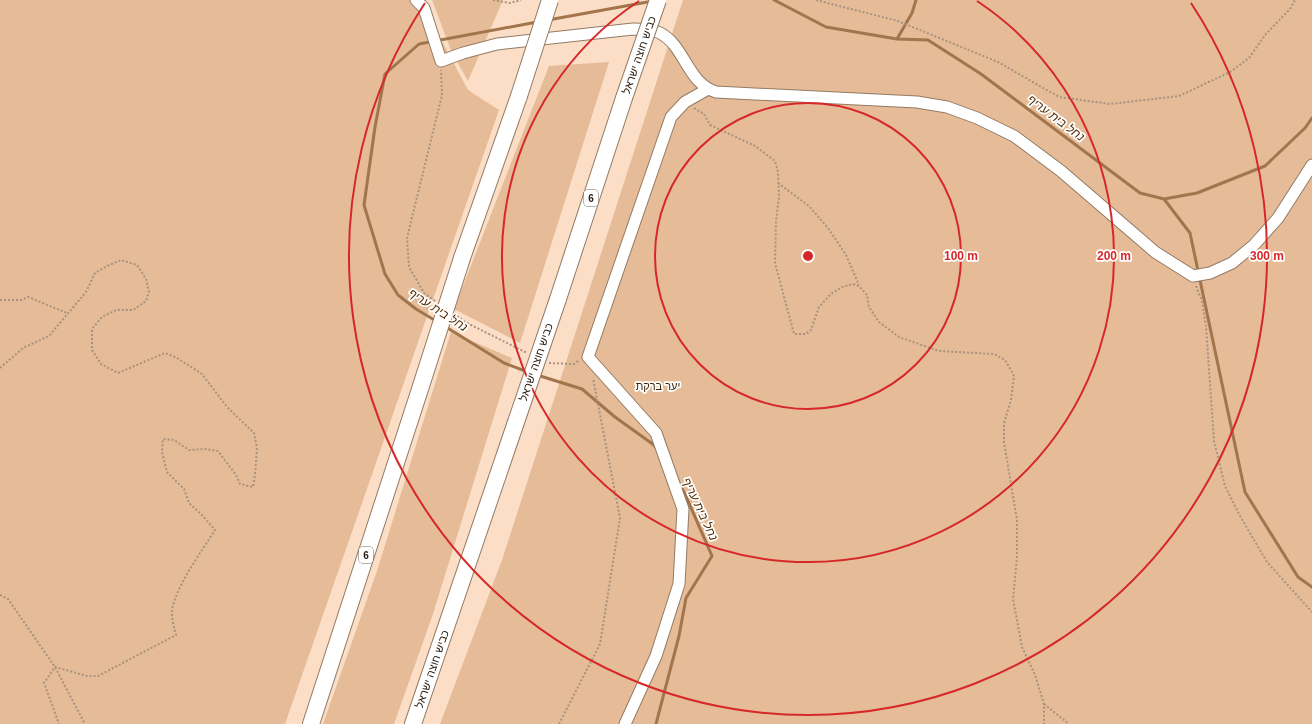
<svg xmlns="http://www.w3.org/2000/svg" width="1312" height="724" viewBox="0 0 1312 724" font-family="Helvetica,'Noto Sans Hebrew',sans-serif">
<rect width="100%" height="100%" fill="#fbdec5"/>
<!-- green -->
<path fill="#e5bc97" d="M 0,0 L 420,0 L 468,90 L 499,110 L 285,724 L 0,724 Z
M 432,0 L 503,0 L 468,81 L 452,53 Z
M 683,0 L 1312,0 L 1312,724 L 440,724 L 502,560 Z
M 609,62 L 520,343 L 454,309 L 549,66 Z
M 451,332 L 512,358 L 433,614 L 394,724 L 323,724 L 377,571 Z"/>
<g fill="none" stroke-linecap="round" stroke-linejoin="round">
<!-- stream -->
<path stroke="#a2754c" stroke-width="3" d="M 774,0 L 826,27 L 897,39 L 928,40 L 981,74 L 1140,193 L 1164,199 L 1197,193 L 1265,166 L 1305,128 L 1312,118
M 548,20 L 653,1
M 897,39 L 912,13 L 916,0
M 1164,199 L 1190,233 L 1245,492 L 1298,577 L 1312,587
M 436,321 L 416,309 L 398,295 L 385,274 L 364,205 L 375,127 L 385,74 L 419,44 L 537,22
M 446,327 L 504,363 L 528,372
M 537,375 L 582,389 L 615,417 L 654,445 L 656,448
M 656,724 L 679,636 L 686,598 L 712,556 L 685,494 L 680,485"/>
<!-- minor casing -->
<g stroke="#947a63" stroke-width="13">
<path id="minor" d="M 416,0 L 424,8 L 441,61 L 463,53 L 497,44 L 633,29 C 642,29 652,29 660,33 C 685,46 687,83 716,92 L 917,102 L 947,107 L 977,118 L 1014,136 L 1061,171 L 1155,252 L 1193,276 L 1210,273 L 1232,263 L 1254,245 L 1278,218 L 1312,165
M 625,724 L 656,656 L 679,584 L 683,509 L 656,433 L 588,357 L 671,117 L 685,102 L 708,89"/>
</g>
<!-- highway casing -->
<g stroke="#947a63" stroke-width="18">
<path id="highway" d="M 462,258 L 519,96
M 558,299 L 624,98
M 311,724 L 421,386
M 413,724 L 515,425"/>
</g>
<!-- path -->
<path stroke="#a8927f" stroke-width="2" stroke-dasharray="2 2" stroke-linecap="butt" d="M 493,0 L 510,3 L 521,0
M 816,0 L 898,21 L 998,62 L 1059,97 L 1110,104 L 1179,96 L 1230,72 L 1249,58 L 1265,35 L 1290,9 L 1295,0
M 694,108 L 704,114 L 710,125 L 755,146 L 775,161 L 778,172 L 779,197 L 776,221 L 775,263 L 794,334 L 806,334 L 811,330 L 819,307 L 831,294 L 842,287 L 853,284 L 859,286 L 867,295 L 869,307 L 879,322 L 899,337 L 939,351 L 994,354 L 1005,360 L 1011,370 L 1014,376 L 1011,400 L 1004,423 L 1004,442 L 1017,520 L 1017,557 L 1013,599 L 1022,647 L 1035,675 L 1044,704 L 1044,724
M 778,183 L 809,206 L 828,228 L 846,255 L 859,285
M 1196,286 L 1202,301 L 1206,326 L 1214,441 L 1225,486 L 1240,516 L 1267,562 L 1312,612
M 0,300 L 21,300 L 28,297 L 67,313
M 435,301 L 424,293 L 409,267 L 407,238 L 442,95 L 441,70
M 457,316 L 465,322 L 527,353
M 549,363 L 574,364 L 578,361
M 0,368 L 23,348 L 49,336 L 86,292 L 95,273 L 107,266 L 121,260 L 137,265 L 146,279 L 149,292 L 146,301 L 133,310 L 116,310 L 102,317 L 92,329 L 92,350 L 101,364 L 118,373 L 165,353 L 177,358 L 202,374 L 227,407 L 254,433 L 257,448 L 255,475 L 253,487 L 240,484 L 236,475 L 218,451 L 206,449 L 189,450 L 174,440 L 163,439 L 162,452 L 167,472 L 184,489 L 189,503 L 202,515 L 215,530 C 202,551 176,586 172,610 C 171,617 174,627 176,635 L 98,676 L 87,676 L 55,667 L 44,683 L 59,724
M 0,595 L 8,599 L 55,667 L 85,724
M 1044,704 L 1069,724
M 559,724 L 600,644 L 620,518 L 593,378"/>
<!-- minor -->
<use href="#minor" stroke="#fff" stroke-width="11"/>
<!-- highway -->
<use href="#highway" stroke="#fff" stroke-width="16"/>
<!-- highway-bridge casing -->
<g stroke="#947a63" stroke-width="18" stroke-linecap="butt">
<path id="highway-bridge" d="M 519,96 L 550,0
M 624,98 L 658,0
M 421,386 L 462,258
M 515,425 L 558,299"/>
</g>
<!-- highway-bridge -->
<use href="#highway-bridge" stroke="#fff" stroke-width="16"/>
</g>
<!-- distance rings -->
<g fill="none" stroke="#d62828" stroke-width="2">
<circle cx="808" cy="256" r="153"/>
<path d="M977 1A306 306 0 1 1 639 1"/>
<path d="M1191 3A459 459 0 1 1 425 3"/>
</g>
<g text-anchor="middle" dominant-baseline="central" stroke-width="3.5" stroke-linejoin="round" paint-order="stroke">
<!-- shield labels -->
<g fill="#fff" stroke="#6a635d" stroke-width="1">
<rect x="584" y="190" width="14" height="16" rx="3"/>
<rect x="359" y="547" width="14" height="16" rx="3"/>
</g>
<g font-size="10" font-weight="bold" fill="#2a2017">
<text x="591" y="198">6</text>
<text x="366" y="555">6</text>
</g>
<!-- street labels -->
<g font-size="11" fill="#2a2017" stroke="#fff">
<text transform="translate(639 55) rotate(-71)">כביש חוצה ישראל</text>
<text transform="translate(536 362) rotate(-71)">כביש חוצה ישראל</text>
<text transform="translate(432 669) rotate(-71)">כביש חוצה ישראל</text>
</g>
<!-- park labels -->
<g font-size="11" fill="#3e260d" stroke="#fff">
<text x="658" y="386">יער ברקת</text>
</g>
<!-- water labels -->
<g font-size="12" font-style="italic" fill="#542d00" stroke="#fff">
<text transform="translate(1056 118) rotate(37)">נחל בית עריף</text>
<text transform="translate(438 310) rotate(33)">נחל בית עריף</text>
<text transform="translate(700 509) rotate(65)">נחל בית עריף</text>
</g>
</g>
<circle cx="808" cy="256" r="6" fill="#d62828" stroke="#fff" stroke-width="2"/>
<g font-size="12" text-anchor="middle" font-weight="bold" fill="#d62828" stroke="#fff" stroke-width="3.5" stroke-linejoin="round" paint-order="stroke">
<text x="961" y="260">100 m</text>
<text x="1114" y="260">200 m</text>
<text x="1267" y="260">300 m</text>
</g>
</svg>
